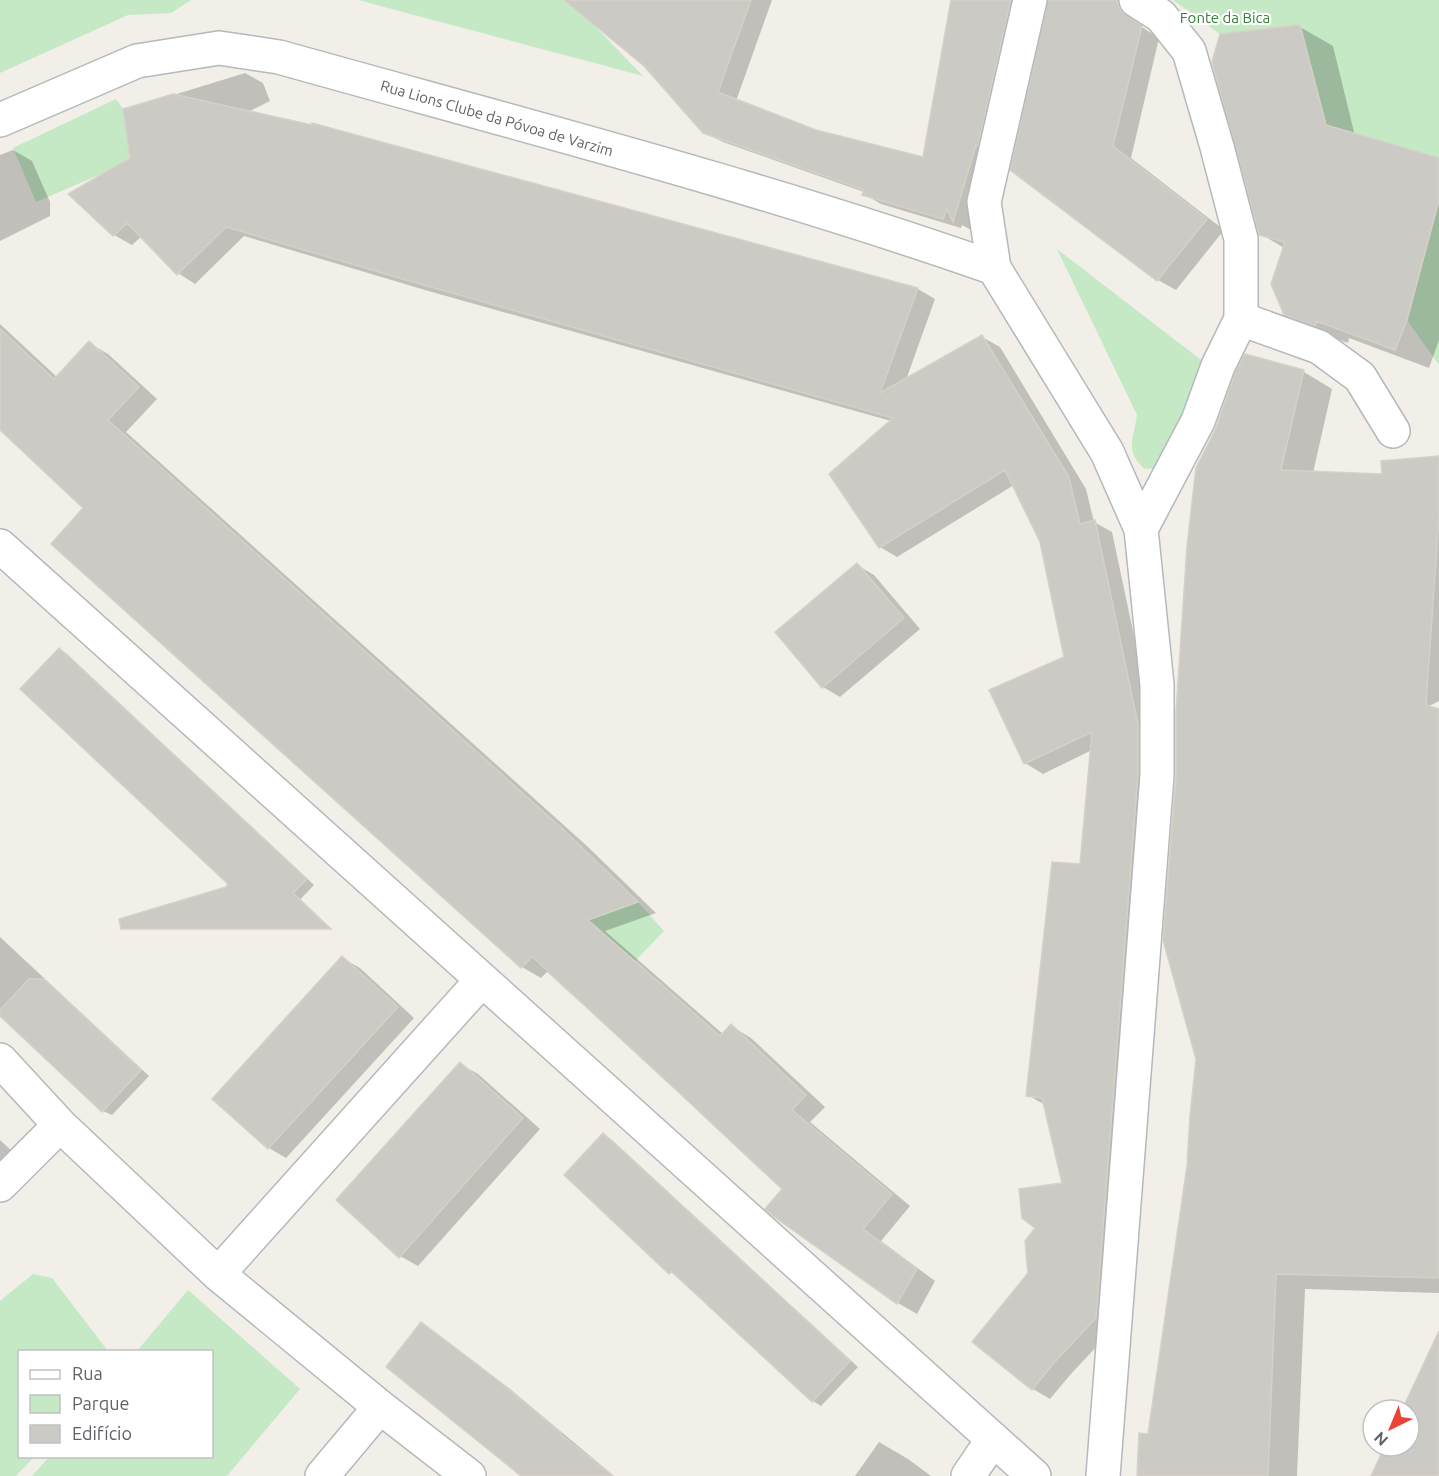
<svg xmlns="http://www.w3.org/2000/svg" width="1439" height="1476" viewBox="0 0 1439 1476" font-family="Ubuntu,sans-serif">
<rect width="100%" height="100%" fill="#f1efe8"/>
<!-- green -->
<path fill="#c5e8c5" d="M 0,0 L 191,0 L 171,13 L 128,15 L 0,73 Z
M 358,0 L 563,0 L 589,20 L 643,76 Z
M 1173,0 L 1439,0 L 1439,158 L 1326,125 L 1300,25 L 1220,34 Z
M 116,99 L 123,109 L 130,157 L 106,172 L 36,202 L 13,148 Z
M 1439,200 L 1439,365 L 1407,320 Z
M 1057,249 L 1205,363 L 1172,450 L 1155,468 L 1145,469 C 1124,452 1134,437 1137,415 Z
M 638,902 L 664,931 L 635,961 L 580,1002 L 531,958 L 560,930 Z
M 33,1274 L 52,1278 L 108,1351 L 20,1352 L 20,1456 L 34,1457 L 16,1476 L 0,1476 L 0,1301 Z
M 188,1290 L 300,1389 L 227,1476 L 32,1476 L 49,1457 L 212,1456 L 212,1352 L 137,1351 Z"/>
<!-- shadow -->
<path fill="#0003" d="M 565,0 L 772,0 L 736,101 L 815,131 L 924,159 L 951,0 L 1032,0 L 994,153 L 971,230 L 962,225 L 961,228 L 881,204 L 864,194 L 864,192 L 723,142 L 704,132 L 645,65 Z
M 1050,0 L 1086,0 L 1123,15 L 1159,38 L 1131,158 L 1224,230 L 1176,290 L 1158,280 L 1012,170 Z
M 1300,27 L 1333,46 L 1355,136 L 1439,159 L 1439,340 L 1429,368 L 1349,338 L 1348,343 L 1319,333 L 1286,314 L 1284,248 L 1261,234 Z
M 245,73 L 263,83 L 270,101 L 248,112 L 440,159 L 918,289 L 935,299 L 906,380 L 982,337 L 1000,347 L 1086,489 L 1094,522 L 1112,532 L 1155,735 L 1114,1328 L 1070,1375 L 1050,1399 L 1033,1389 L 1029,1273 L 1063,1184 L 1045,1105 L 1028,1095 L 1081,866 L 1092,750 L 1043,774 L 1025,763 L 1066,658 L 1041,541 L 1014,485 L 897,557 L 880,547 L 891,421 L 425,290 L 244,236 L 195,284 L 178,273 L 142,236 L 132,245 L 114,235 L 132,158 L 125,110 Z
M 13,150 L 32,161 L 50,202 L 50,216 L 0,241 L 0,155 Z
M 0,324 L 57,377 L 89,343 L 108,354 L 157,399 L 126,432 L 587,846 L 656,913 L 605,931 L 724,1035 L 731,1026 L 751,1038 L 825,1107 L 810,1122 L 910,1206 L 881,1241 L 935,1281 L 917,1314 L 898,1303 L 774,1215 L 784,1188 L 549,970 L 541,978 L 522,967 L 85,508 L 0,428 Z
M 1246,355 L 1304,372 L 1332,389 L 1313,473 L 1384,475 L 1439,458 L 1439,701 L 1425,708 L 1439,712 L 1439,1293 L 1305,1289 L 1297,1476 L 1138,1476 L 1150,1436 L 1189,1166 L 1198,1059 L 1217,428 Z
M 857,565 L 874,575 L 920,629 L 840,697 L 823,687 Z
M 59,649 L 67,654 L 314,885 L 277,924 Z
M 0,937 L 149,1076 L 112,1115 L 103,1111 L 0,1014 Z
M 342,958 L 360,968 L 414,1018 L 286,1158 L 269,1148 Z
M 460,1064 L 478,1074 L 540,1129 L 418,1266 L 400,1256 Z
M 604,1135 L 612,1140 L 858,1367 L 821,1406 L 813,1401 L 679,1277 L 670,1272 L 566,1175 Z
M 0,1140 L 16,1155 L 0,1171 Z
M 422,1324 L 435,1332 L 510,1389 L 614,1476 L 523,1476 Z
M 879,1442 L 908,1459 L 931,1476 L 855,1476 Z"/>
<!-- building -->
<path fill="#cccac5" stroke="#d6d1c6" stroke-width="1.5" d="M 564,0 L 751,0 L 718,92 L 816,130 L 923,157 L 951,0 L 1011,0 L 978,146 L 976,145 L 953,222 L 947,209 L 943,219 L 862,195 L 864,190 L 703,133 L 644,66 Z
M 1048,0 L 1117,0 L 1119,8 L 1123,13 L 1142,26 L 1113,146 L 1207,219 L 1157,281 L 1010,170 Z
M 1300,25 L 1326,125 L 1439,158 L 1439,200 L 1407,320 L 1395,350 L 1316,321 L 1315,326 L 1284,315 L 1271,284 L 1285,242 L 1259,235 L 1212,62 L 1220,34 Z
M 173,94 L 312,125 L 312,123 L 918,288 L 880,393 L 982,335 L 1069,477 L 1080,524 L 1095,520 L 1138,724 L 1138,774 L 1096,1318 L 1052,1365 L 1032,1390 L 972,1342 L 1028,1273 L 1025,1241 L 1035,1228 L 1022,1218 L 1019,1189 L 1062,1183 L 1042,1098 L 1026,1096 L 1052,862 L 1080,864 L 1092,732 L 1024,764 L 989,690 L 1064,657 L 1040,542 L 1005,470 L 879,548 L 829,474 L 893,418 L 406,280 L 226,227 L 177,275 L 127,223 L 113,236 L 68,194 L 130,158 L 123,109 Z
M 0,329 L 54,379 L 89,341 L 139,387 L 108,420 L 567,833 L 638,902 L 588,920 L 720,1036 L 731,1024 L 806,1095 L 792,1110 L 892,1194 L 863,1229 L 917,1269 L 897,1304 L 773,1216 L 765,1209 L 782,1189 L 673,1087 L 532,957 L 521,968 L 51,544 L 83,508 L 0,430 Z
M 1245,354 L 1304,370 L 1281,470 L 1382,474 L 1381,461 L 1439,456 L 1439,514 L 1426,705 L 1439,709 L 1439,1278 L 1276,1274 L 1268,1476 L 1137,1476 L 1139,1433 L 1148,1434 L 1187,1166 L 1190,1116 L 1196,1059 L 1163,940 L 1176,776 L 1176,712 L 1187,546 L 1196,468 L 1216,428 L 1235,373 Z
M 857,563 L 904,618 L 822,688 L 775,632 Z
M 59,648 L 307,879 L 293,893 L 331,929 L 121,929 L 119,919 L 226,887 L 228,884 L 20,689 Z
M 342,956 L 398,1007 L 268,1149 L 212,1099 Z
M 29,979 L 44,979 L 141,1070 L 102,1112 L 0,1016 L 0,1010 Z
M 460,1062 L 523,1118 L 399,1258 L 336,1200 Z
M 603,1133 L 850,1361 L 812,1402 L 671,1271 L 669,1274 L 564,1175 Z
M 421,1322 L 496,1379 L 561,1433 L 560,1434 L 613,1476 L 521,1476 L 386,1367 Z
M 1439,1331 L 1439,1476 L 1371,1476 L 1385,1446 L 1409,1446 L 1409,1410 L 1402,1410 Z"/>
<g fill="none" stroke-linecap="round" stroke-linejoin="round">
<!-- street casing -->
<g stroke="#b5b8bc" stroke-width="36">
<path id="street" d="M 1030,0 L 984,202 L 994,268 L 1107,452 L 1141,529 L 1157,685 L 1157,775 L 1103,1476
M 1136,0 L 1161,16 L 1189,51 L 1217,147 L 1241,239 L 1241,319 L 1319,347 L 1360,377 L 1393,431
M 0,120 L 137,61 L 219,48 L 279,57 C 518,124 760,186 994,268
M 1141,529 L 1198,421 L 1218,366 L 1241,319
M 0,546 L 1034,1476
M 0,1060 L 60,1125 L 218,1274 L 380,1407 L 469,1476
M 0,1185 L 60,1125
M 218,1274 L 482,980
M 322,1476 L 380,1407
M 968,1476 L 993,1439"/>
</g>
<!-- street -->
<use href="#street" stroke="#fff" stroke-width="33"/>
</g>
<g text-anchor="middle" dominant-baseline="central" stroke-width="4.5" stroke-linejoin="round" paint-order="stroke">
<!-- park labels -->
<g font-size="15" fill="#348238" stroke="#fff">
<text x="1225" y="17">Fonte da Bica</text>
</g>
<!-- street labels -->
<g font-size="15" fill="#5f6368" stroke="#fff">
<text transform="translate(497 118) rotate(16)">Rua Lions Clube da Póvoa de Varzim</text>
</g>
</g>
<!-- legend -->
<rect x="18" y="1350" width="195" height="108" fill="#ffffff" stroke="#bfc1c3" stroke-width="1.5"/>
<rect x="30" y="1370" width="30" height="9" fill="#ffffff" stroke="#bfc1c3" stroke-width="1.5"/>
<text x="72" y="1380" font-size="18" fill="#5f6368">Rua</text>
<rect x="30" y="1395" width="30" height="18" fill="#c5e8c5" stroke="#bfc1c3" stroke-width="1.5"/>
<text x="72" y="1410" font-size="18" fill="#5f6368">Parque</text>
<rect x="30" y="1425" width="30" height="18" fill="#cccac5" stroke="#bfc1c3" stroke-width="1.5"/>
<text x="72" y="1440" font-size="18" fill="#5f6368">Edifício</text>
<!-- north arrow -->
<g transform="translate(1391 1428) rotate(223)"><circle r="28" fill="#ffffff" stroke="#bfc1c3" stroke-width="1.5"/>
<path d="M0-4.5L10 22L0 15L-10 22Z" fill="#ea4335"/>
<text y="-9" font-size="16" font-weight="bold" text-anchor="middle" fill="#5f6368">N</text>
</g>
</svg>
